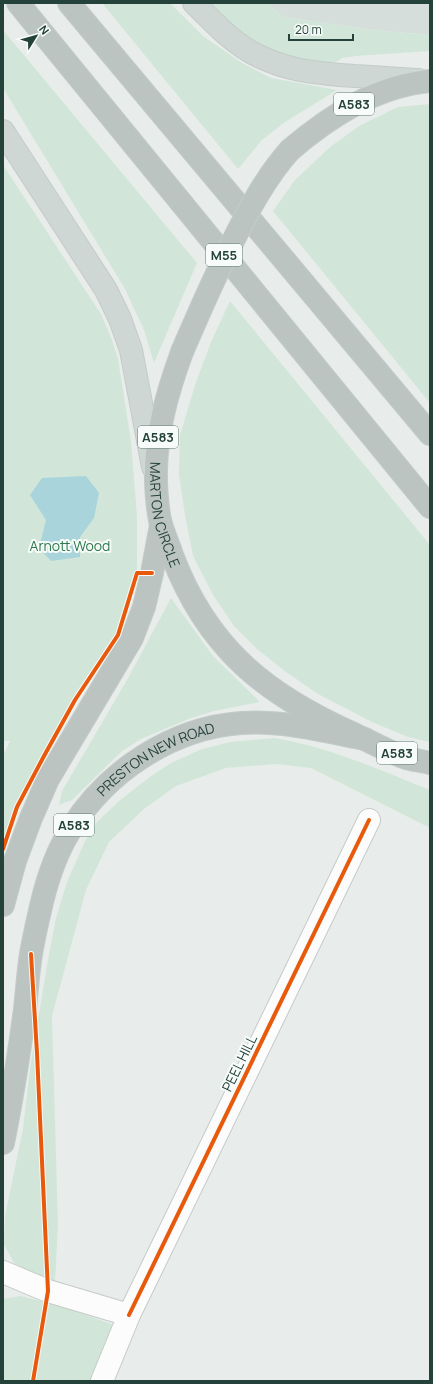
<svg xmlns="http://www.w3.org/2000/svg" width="433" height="1384" viewBox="0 0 433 1384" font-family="Manrope,sans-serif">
<rect width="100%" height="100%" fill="#e8edeb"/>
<!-- built -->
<path fill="#d6dedb" d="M 268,3 L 430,3 L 430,35 L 374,30 L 282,17 Z"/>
<!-- green -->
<path fill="#d1e6d8" d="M 102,3 L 170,3 L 203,36 L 242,63 L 271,78 L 337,90 L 285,122 L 262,140 L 238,169 Z
M 208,3 L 268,3 L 282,17 L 374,30 L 430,35 L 430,51 L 355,56 L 342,58 L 336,62 L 320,62 L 299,60 L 276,52 L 250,38 L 226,20 Z
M 3,30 L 197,263 L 154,363 L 144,330 L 125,289 L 3,88 Z
M 430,104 L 430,403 L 273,211 L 295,180 L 330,147 L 359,126 L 398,107 Z
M 3,165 L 101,314 L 112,340 L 118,359 L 131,441 L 137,516 L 137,573 L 118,635 L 75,700 L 44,756 L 17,807 L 3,849 L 3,756 L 10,741 L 3,741 Z
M 230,301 L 430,545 L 430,742 L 408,737 L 372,722 L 318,694 L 286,672 L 257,649 L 234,626 L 213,595 L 193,556 L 185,515 L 179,475 L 180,435 L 196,382 L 211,342 Z
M 171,598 L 213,656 L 260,702 L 214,711 L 191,718 L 141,739 L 121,752 L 72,800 L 59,805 L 62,791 L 127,680 Z
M 275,738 C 329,747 380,770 430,790 L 430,828 L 311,768 L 276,764 L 226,768 L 176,786 L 144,809 L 109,842 L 86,890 L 52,1016 L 58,1226 L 55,1281 L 33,1273 L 14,1263 L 4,1244 L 5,1216 L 23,1129 L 30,1069 L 47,965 L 56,918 L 67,882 L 85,841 L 97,822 L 119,801 L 151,776 L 171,763 L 202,749 L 230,742 Z
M 20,1296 L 61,1306 L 114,1325 L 92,1381 L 3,1381 L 3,1299 Z"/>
<!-- water -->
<path fill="#a9d4db" d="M 86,476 L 99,493 L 94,518 L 80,537 L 80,557 L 51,561 L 39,548 L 46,520 L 30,495 L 42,478 Z"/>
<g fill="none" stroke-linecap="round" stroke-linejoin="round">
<!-- minor casing -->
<g stroke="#c5cac8" stroke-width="24">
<path id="minor" d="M 3,1272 L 48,1291 L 129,1315 L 102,1381
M 129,1315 L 369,820"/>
</g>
<!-- major casing -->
<g stroke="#c3ccc9" stroke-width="24">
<path id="major" d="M 194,3 C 211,20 228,38 249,51 C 284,71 315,73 354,76 C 375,77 397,79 418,80
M 3,131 L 106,290 L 120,319 L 131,350 L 153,467"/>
</g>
<!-- highway casing -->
<g stroke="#c3ccc9" stroke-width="24">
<g id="highway">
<path d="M 18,3 L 430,507"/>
<path d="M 69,3 L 430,434"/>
<path d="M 290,150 C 330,116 376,86 430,81"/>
<path id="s1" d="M 182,352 C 167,393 155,435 156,479 C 156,490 158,514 161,524 C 164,535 169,545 172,555 C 207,648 266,695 354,734 C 371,742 389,752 406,758 C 414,760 422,761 430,763"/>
<path d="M 3,905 L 15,861 L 31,818 L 48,779 L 132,638 L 144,607 L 152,573 L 161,525"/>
<path id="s2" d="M 3,1143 C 12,1099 19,1054 25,1009 C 27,991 28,972 31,954 C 34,936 38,919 42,902 C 48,877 57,851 71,829 C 107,771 172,728 241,723 C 283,720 324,731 365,739"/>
</g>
</g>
<!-- minor -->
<use href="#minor" stroke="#fcfcfc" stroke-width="22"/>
<!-- major -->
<use href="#major" stroke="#cfd7d5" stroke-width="22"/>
<!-- highway -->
<use href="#highway" stroke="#bcc4c2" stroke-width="22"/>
<!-- highway-bridge casing -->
<g stroke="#c3ccc9" stroke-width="24" stroke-linecap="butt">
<path id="highway-bridge" d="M 182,352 C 198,315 214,277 233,241 C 249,209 266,177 290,150"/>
</g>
<!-- highway-bridge -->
<use href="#highway-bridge" stroke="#bcc4c2" stroke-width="22"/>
<!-- cycleway casing -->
<g stroke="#f7fbf9" stroke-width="6">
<path id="cycleway" d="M 3,849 L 17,807 L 44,756 L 75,700 L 118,635 L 137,573 L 152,573
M 31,954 L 37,1053 L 48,1291 L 33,1381
M 129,1315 L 369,820"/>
</g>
<!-- cycleway -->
<use href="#cycleway" stroke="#e8590c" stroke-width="4"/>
</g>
<g text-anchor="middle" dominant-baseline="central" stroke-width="4" stroke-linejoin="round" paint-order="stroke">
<!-- shield labels -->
<g fill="#f7fbf9" stroke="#637a73" stroke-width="1">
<rect x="334" y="93" width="40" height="22" rx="3"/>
<rect x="206" y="244" width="36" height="22" rx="3"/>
<rect x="138" y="426" width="40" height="22" rx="3"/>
<rect x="377" y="742" width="40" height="22" rx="3"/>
<rect x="54" y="814" width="40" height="22" rx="3"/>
</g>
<g font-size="13" font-weight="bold" fill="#24423a">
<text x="354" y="104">A583</text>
<text x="224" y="255">M55</text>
<text x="158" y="437">A583</text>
<text x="397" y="753">A583</text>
<text x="74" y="825">A583</text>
</g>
<!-- street labels -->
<g font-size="14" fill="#24423a" stroke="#f7fbf9">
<text stroke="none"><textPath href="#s1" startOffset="167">MARTON CIRCLE</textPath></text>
<text stroke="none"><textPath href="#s2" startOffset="436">PRESTON NEW ROAD</textPath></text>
<text transform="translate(239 1063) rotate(-64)">PEEL HILL</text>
</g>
<!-- park labels -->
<g font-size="14" fill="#2d7a4b" stroke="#f7fbf9">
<text x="70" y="545">Arnott Wood</text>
</g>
</g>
<!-- border -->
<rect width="433" height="1384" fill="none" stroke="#24423a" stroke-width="8"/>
<!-- north arrow -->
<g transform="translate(36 36) rotate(53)" stroke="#f7fbf9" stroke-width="3" paint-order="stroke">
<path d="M0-3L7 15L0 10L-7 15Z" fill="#24423a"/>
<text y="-6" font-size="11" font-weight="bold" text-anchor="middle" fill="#24423a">N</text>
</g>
<!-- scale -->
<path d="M289 34v6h64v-6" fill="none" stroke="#24423a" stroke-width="2"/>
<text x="295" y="34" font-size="12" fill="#24423a" stroke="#f7fbf9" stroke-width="3" paint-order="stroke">20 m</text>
</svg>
